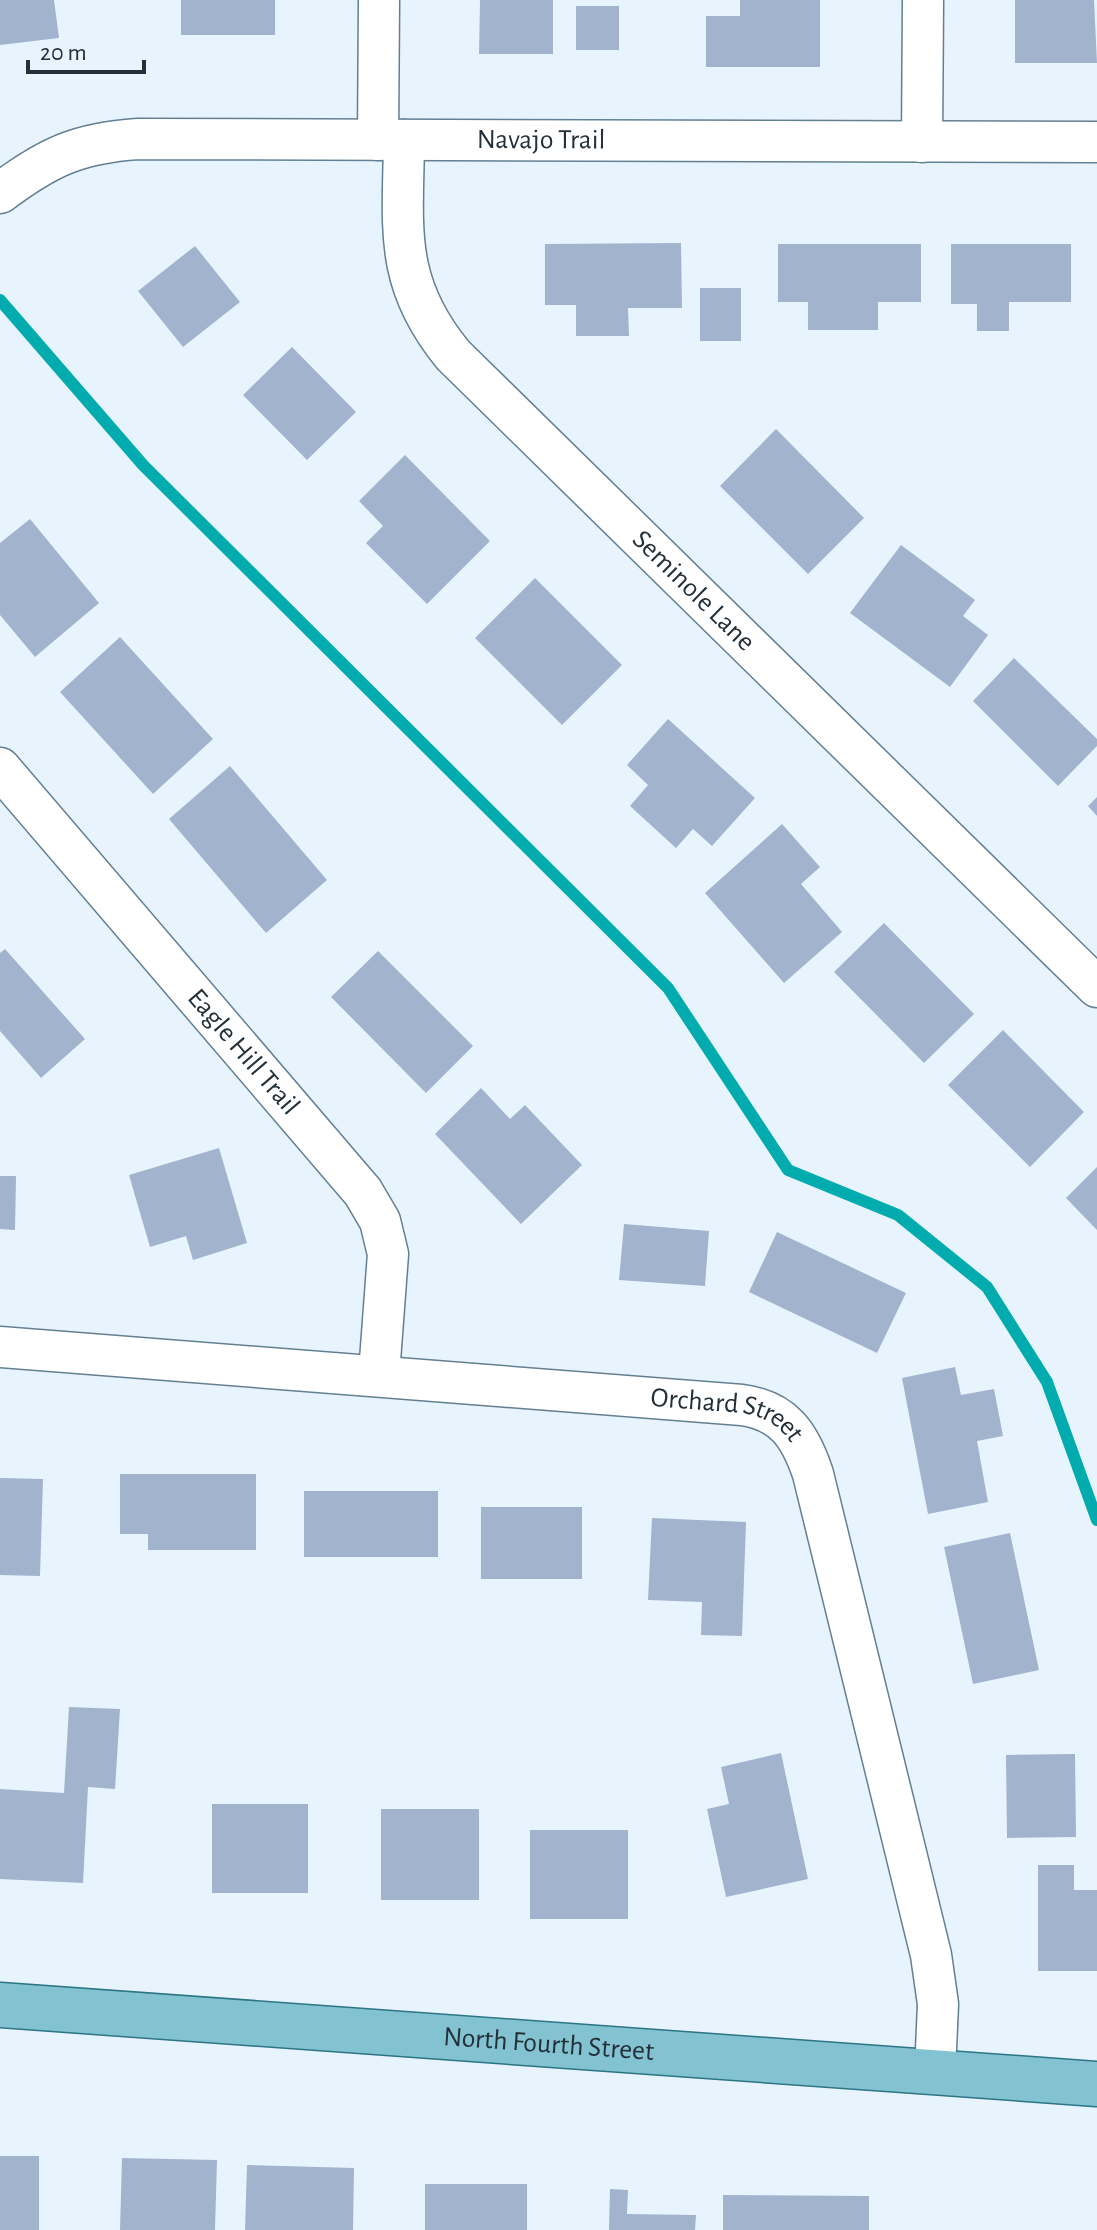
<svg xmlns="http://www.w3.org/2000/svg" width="1097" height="2230" viewBox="0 0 1097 2230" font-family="'Alegreya Sans',sans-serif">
<rect width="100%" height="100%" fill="#e8f4fd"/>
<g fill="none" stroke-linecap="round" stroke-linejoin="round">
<!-- stream -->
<path stroke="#02acae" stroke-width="12" d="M 0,300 L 143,465 L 668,988 L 788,1170 L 898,1215 L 987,1287 L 1047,1382 L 1097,1520"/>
</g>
<!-- building -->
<path fill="#a2b3ce" d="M 0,0 L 54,0 L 59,38 L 0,45 Z
M 181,0 L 275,0 L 275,35 L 181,35 Z
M 480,0 L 553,0 L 553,54 L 479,54 Z
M 740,0 L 820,0 L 820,67 L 706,67 L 706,16 L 740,16 Z
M 1015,0 L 1094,0 L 1097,63 L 1015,63 Z
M 576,6 L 619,6 L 619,50 L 576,50 Z
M 681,243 L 682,308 L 628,308 L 629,336 L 576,336 L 576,305 L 545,305 L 545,244 Z
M 778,244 L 921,244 L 921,302 L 878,302 L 878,330 L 808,330 L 808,302 L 778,302 Z
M 951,244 L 1071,244 L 1071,302 L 1009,302 L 1009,331 L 977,331 L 977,304 L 951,304 Z
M 195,246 L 240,302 L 183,347 L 138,291 Z
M 700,288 L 741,288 L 741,341 L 700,341 Z
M 292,347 L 356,412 L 307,460 L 243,395 Z
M 776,429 L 864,518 L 808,574 L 720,486 Z
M 405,455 L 490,541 L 427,604 L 366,543 L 383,526 L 359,501 Z
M 30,519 L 99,603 L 35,657 L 0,615 L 0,543 Z
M 901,545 L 975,600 L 963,616 L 988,635 L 950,687 L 850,613 Z
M 535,578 L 622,665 L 562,725 L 475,638 Z
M 120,637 L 213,739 L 153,794 L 60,692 Z
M 1014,658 L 1097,739 L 1097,746 L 1058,786 L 973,701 Z
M 668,719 L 755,798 L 712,846 L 693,829 L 676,848 L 630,806 L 648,785 L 627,765 Z
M 230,766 L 327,880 L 266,933 L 169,819 Z
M 1097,797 L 1097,816 L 1088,806 Z
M 782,824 L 820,867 L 801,884 L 842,932 L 784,983 L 705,893 Z
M 884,923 L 974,1014 L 924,1063 L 834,972 Z
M 5,949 L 85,1039 L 41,1078 L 0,1031 L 0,953 Z
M 378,951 L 473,1046 L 426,1093 L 331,997 Z
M 1003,1030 L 1084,1112 L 1030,1167 L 948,1085 Z
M 481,1088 L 510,1119 L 525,1105 L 582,1165 L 521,1224 L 435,1134 Z
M 219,1148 L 247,1243 L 193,1260 L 186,1236 L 150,1247 L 129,1175 Z
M 1097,1167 L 1097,1230 L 1066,1198 Z
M 0,1176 L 16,1176 L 15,1230 L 0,1229 Z
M 624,1224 L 709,1231 L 705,1286 L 619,1280 Z
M 777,1232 L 906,1293 L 877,1353 L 749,1292 Z
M 955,1367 L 961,1395 L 994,1389 L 1003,1436 L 977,1441 L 988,1502 L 928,1514 L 902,1378 Z
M 120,1474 L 256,1474 L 256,1550 L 148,1550 L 148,1534 L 120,1534 Z
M 0,1478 L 43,1479 L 40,1576 L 0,1575 Z
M 304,1491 L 438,1491 L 438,1557 L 304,1557 Z
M 481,1507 L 582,1507 L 582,1579 L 481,1579 Z
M 652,1518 L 746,1522 L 742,1636 L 701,1635 L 702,1602 L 648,1600 Z
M 1010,1533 L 1039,1670 L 973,1684 L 944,1547 Z
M 69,1707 L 120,1709 L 115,1789 L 88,1787 L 83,1883 L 0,1879 L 0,1789 L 64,1793 Z
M 781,1753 L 808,1879 L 726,1897 L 707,1809 L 729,1804 L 721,1767 Z
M 1075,1754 L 1076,1837 L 1007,1838 L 1006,1755 Z
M 212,1804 L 308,1804 L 308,1893 L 212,1893 Z
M 381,1809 L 479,1809 L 479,1900 L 381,1900 Z
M 530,1830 L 628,1830 L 628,1919 L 530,1919 Z
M 1038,1865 L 1074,1865 L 1074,1890 L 1097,1890 L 1097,1971 L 1038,1971 Z
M 0,2156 L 39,2156 L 39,2230 L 0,2230 Z
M 122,2158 L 217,2160 L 215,2230 L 120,2230 Z
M 247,2165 L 354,2168 L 353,2230 L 245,2230 Z
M 425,2184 L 527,2184 L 527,2230 L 425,2230 Z
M 610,2189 L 628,2190 L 627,2214 L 696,2215 L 695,2230 L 609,2230 Z
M 723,2195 L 869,2196 L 869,2230 L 723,2230 Z"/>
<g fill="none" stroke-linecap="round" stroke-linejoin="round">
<!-- minor casing -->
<g stroke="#637f92" stroke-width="43">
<g id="minor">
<path d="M 378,140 L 379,0"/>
<path id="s1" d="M 404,140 C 403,228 393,282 453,355 L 1097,987"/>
<path d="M 922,142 L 923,0"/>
<path id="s2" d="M 0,193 C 48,157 78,143 138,139 L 1097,142"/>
<path id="s3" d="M 0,768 L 363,1192 L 380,1221 L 388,1254 L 379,1374"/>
<path id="s4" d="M 0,1347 L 742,1405 C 784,1411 800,1435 813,1474 L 931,1955 L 938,2004 L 935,2072"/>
</g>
</g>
<!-- major casing -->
<g stroke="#2c7487" stroke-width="47">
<g id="major">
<path id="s5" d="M 0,2005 L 1097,2084"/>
</g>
</g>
<!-- minor -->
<use href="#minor" stroke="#fff" stroke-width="40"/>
<!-- major -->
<use href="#major" stroke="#83c2d0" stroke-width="44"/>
</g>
<g text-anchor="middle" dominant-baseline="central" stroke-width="8" stroke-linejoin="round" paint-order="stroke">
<!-- street labels -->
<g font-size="28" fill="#243038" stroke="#e8f4fd">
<text stroke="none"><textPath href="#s2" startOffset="554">Navajo Trail</textPath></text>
<text stroke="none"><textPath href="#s1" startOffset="564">Seminole Lane</textPath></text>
<text stroke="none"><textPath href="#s3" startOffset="374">Eagle Hill Trail</textPath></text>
<text stroke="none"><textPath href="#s4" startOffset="732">Orchard Street</textPath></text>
<text stroke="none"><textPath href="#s5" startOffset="550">North Fourth Street</textPath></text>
</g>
</g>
<!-- scale -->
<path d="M28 60v12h116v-12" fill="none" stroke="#243038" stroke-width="4"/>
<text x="40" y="60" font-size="24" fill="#243038" stroke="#e8f4fd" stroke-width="6" paint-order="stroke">20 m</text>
</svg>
